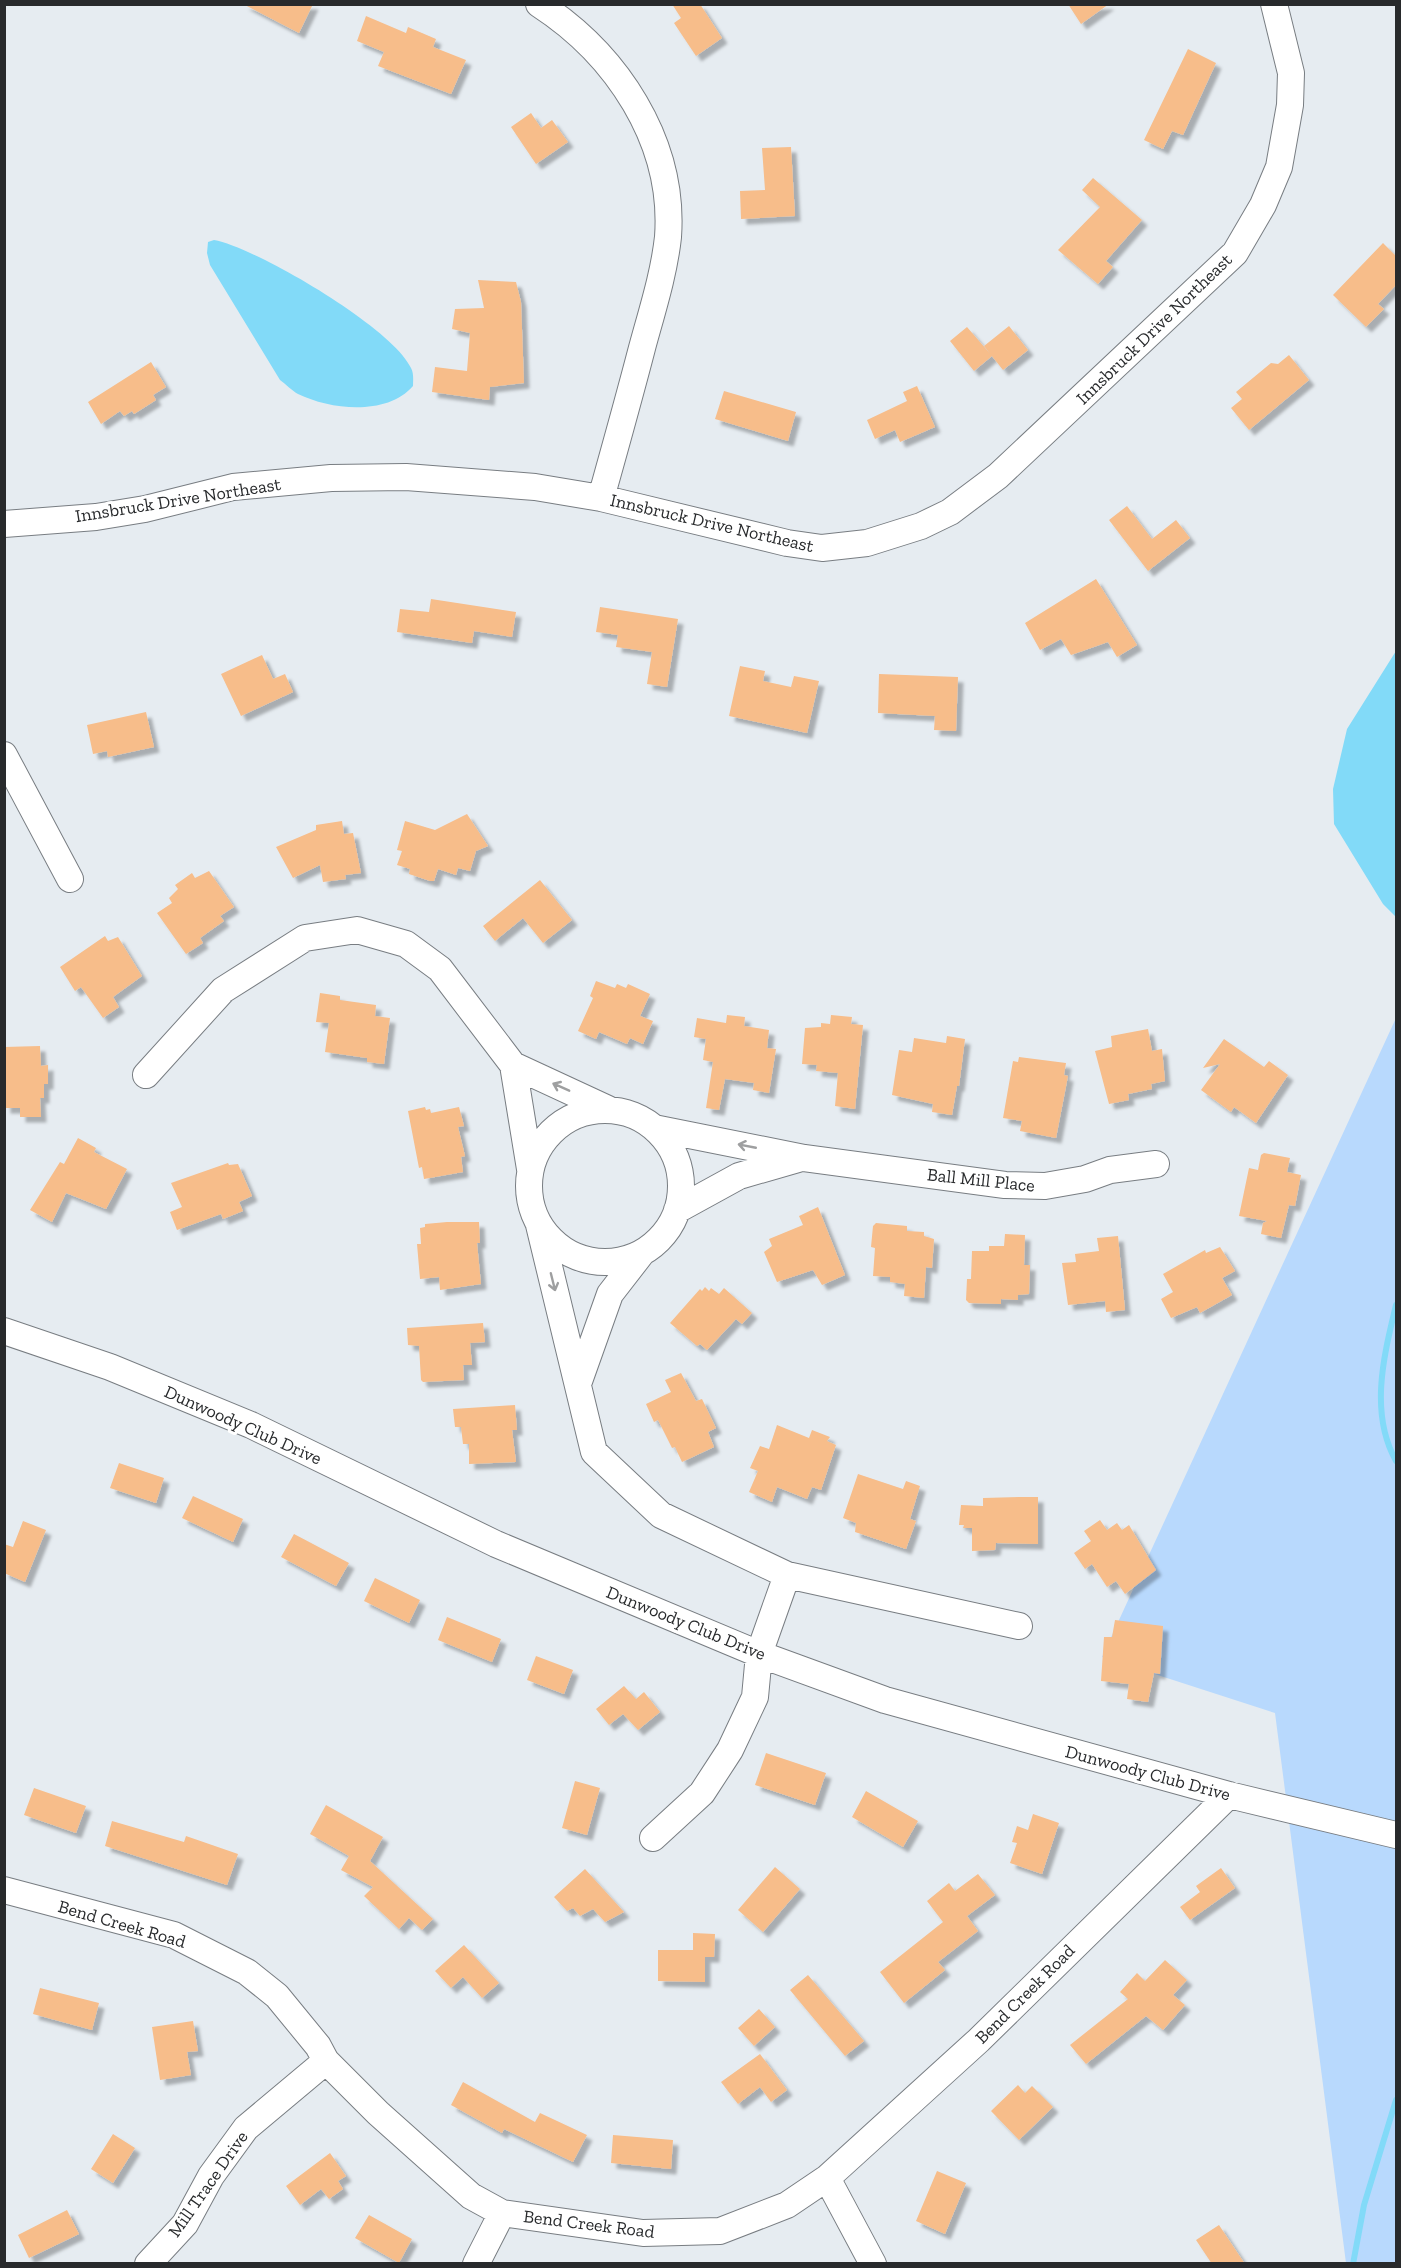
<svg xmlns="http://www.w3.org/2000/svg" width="1401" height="2268" viewBox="0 0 1401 2268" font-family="'Zilla Slab',serif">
<defs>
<filter id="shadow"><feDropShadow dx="5.5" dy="5.5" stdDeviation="1.5" flood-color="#0004"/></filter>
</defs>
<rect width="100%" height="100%" fill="#e6ecf1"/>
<!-- green -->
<path fill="#b8d9fd" d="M 1396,1018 L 1396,2263 L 1346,2263 L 1275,1713 L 1102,1657 Z"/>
<!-- water -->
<path fill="#82daf8" d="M 214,240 C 257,248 393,328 411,368 C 414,373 413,381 413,386 C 387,416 331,410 298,394 C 292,391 286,384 280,380 L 210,265 L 207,253 L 208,242 Z
M 1396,651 L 1396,917 L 1383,904 L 1334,824 L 1333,789 L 1347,729 Z"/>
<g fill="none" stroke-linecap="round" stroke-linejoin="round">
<!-- stream -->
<path stroke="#82daf8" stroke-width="6" d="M 1396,1305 C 1384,1355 1369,1413 1396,1461
M 1353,2264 L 1364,2205 L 1396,2100"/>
</g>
<!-- building -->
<path fill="#f7bd8a" filter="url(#shadow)" d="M 243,4 L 313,4 L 299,33 Z
M 672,4 L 700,4 L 722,38 L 696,56 L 674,23 L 681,18 Z
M 1068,4 L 1109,4 L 1081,24 Z
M 366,16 L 406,33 L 408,27 L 436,39 L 433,47 L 466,60 L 451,94 L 378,66 L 384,52 L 357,41 Z
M 1188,49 L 1216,63 L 1183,135 L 1172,131 L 1163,149 L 1144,140 Z
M 531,113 L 541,128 L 552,120 L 568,142 L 536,164 L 511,127 Z
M 791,147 L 795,216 L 741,219 L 740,191 L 765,190 L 762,148 Z
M 1093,178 L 1142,220 L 1106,261 L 1113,267 L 1098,284 L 1058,250 L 1100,207 L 1082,190 Z
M 1383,243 L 1396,256 L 1396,285 L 1378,304 L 1384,309 L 1366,327 L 1333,295 Z
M 478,280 L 516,282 L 521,302 L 524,383 L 490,387 L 489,400 L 432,392 L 435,367 L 467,371 L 470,333 L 452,329 L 455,309 L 484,308 Z
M 1009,326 L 1028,350 L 1003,370 L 984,346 Z
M 967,327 L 992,356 L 974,371 L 950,341 Z
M 1289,355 L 1309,380 L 1249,430 L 1231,408 L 1242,399 L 1236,392 L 1271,363 L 1278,364 Z
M 151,362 L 166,387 L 153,395 L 156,400 L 134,414 L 132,411 L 124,416 L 120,411 L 101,424 L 88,402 Z
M 917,386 L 935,427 L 900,442 L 895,430 L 875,439 L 867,420 L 907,401 L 903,392 Z
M 724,391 L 796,412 L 788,441 L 715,419 Z
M 1127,506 L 1152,539 L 1176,520 L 1190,538 L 1148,571 L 1109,520 Z
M 1096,579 L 1137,645 L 1117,657 L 1108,642 L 1071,655 L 1061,639 L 1040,650 L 1025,623 Z
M 431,599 L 516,612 L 512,637 L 474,631 L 472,643 L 397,632 L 400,609 L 429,612 Z
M 600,607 L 678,619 L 667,687 L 647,684 L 652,652 L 616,647 L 618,635 L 596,632 Z
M 262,655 L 273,679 L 285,674 L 293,692 L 241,716 L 221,674 Z
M 740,666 L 765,671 L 763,681 L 791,687 L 794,676 L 819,681 L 807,733 L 729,716 Z
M 879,674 L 958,677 L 956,731 L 934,730 L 935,716 L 878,713 Z
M 146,712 L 154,747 L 108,757 L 107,751 L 93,754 L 87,725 Z
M 467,814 L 488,846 L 476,851 L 470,871 L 458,868 L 456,875 L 438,869 L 434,881 L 430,881 L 409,874 L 410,869 L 397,865 L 402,851 L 397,850 L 405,821 L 435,830 Z
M 342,821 L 344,834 L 353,833 L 361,873 L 345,875 L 346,879 L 323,882 L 320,865 L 293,878 L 276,847 L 316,830 L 316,825 Z
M 209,871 L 234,907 L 220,916 L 224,921 L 200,938 L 203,943 L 186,954 L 157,913 L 172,903 L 169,898 L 178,889 L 175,885 L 192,873 L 195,878 Z
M 540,880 L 572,920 L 543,943 L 523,918 L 495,941 L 483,926 Z
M 105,936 L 108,941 L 118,937 L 142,976 L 113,997 L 119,1007 L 103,1018 L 81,987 L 75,991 L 60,967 Z
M 596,981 L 615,988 L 617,984 L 626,988 L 628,984 L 650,994 L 640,1016 L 653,1021 L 643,1044 L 630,1038 L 627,1044 L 599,1032 L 596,1039 L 578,1031 L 593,998 L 590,996 Z
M 320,993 L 340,996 L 340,1000 L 376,1005 L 375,1016 L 390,1018 L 384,1064 L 367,1062 L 367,1058 L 325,1052 L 329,1023 L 316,1022 Z
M 727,1015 L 745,1017 L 744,1026 L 769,1030 L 767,1048 L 776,1049 L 769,1093 L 753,1090 L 754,1083 L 725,1079 L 719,1110 L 706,1108 L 713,1062 L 703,1060 L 706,1039 L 694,1037 L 697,1018 L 726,1023 Z
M 831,1015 L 852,1017 L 851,1024 L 863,1025 L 855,1109 L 835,1106 L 838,1073 L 816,1071 L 817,1065 L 802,1064 L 805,1028 L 821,1027 L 821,1023 L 830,1024 Z
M 1148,1029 L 1152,1051 L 1162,1049 L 1165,1081 L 1151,1084 L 1152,1089 L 1128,1094 L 1129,1100 L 1109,1104 L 1095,1051 L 1112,1047 L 1111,1036 Z
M 947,1036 L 965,1039 L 959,1086 L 957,1086 L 952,1115 L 932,1112 L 933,1104 L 892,1095 L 899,1050 L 912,1052 L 914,1038 L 946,1043 Z
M 1224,1039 L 1264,1067 L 1269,1061 L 1288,1075 L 1256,1123 L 1234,1107 L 1231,1112 L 1201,1090 L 1220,1064 L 1203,1068 Z
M 40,1046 L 41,1066 L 48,1065 L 48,1084 L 44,1084 L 44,1098 L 40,1098 L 41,1117 L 20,1117 L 20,1108 L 5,1108 L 4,1047 Z
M 1019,1057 L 1066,1063 L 1064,1075 L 1068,1076 L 1056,1138 L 1020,1131 L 1022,1121 L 1003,1118 L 1013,1061 L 1018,1062 Z
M 425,1107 L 426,1110 L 430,1109 L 431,1113 L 459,1107 L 464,1126 L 458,1127 L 465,1156 L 461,1157 L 463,1172 L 424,1179 L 422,1167 L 419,1168 L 408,1111 Z
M 78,1138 L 96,1148 L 94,1152 L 127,1169 L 106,1209 L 66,1193 L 52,1222 L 30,1210 L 60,1162 L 64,1164 Z
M 1264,1153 L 1290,1158 L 1287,1172 L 1301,1175 L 1295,1206 L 1289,1205 L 1281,1238 L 1261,1234 L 1263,1223 L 1267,1221 L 1239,1216 L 1249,1168 L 1258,1170 L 1261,1155 Z
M 228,1163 L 229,1165 L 238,1164 L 252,1196 L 239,1202 L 243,1211 L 223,1219 L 221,1214 L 177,1230 L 170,1212 L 182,1207 L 171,1183 Z
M 818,1207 L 845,1275 L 822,1285 L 813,1270 L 777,1282 L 764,1252 L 772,1246 L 769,1239 L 803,1225 L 799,1216 Z
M 447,1222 L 479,1222 L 480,1243 L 477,1243 L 481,1284 L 440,1290 L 439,1277 L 420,1279 L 417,1244 L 421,1244 L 420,1228 L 425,1227 L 425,1224 Z
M 876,1223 L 907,1226 L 907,1231 L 924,1232 L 924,1236 L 934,1239 L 932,1268 L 926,1267 L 924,1298 L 904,1296 L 905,1284 L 890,1282 L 890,1277 L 873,1276 L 875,1248 L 871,1247 L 873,1226 Z
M 1005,1234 L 1025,1235 L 1024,1265 L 1030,1265 L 1029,1294 L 1018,1295 L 1018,1300 L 1001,1299 L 1001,1304 L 969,1303 L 966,1300 L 967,1279 L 971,1279 L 972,1251 L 989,1251 L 989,1246 L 1004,1246 Z
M 1118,1236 L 1125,1310 L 1106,1312 L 1105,1301 L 1068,1305 L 1062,1263 L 1076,1262 L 1075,1254 L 1099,1251 L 1097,1238 Z
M 1220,1247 L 1235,1271 L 1222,1278 L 1232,1295 L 1200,1313 L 1197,1307 L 1171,1318 L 1161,1299 L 1173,1292 L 1163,1274 L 1205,1250 L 1206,1253 Z
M 705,1287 L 709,1291 L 711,1288 L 719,1294 L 724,1288 L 752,1313 L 742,1324 L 736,1319 L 707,1350 L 700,1344 L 697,1346 L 670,1323 L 700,1289 L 702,1291 Z
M 483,1323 L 485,1342 L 470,1343 L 472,1365 L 463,1365 L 464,1380 L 423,1382 L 421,1380 L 419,1346 L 408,1345 L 407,1328 Z
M 681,1373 L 696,1401 L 702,1399 L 716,1428 L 708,1432 L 714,1447 L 682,1462 L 675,1447 L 672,1448 L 658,1420 L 654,1422 L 646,1404 L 671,1392 L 665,1380 Z
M 515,1405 L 517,1430 L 512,1430 L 516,1462 L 469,1464 L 469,1444 L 463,1444 L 461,1427 L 455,1427 L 453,1409 Z
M 777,1425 L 809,1438 L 812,1430 L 830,1437 L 827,1441 L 836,1445 L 821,1490 L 812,1487 L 807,1499 L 777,1487 L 772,1502 L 749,1492 L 758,1471 L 750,1468 L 760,1446 L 769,1449 Z
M 119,1463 L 164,1478 L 156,1503 L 110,1488 Z
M 858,1474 L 903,1489 L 906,1481 L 920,1486 L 910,1519 L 916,1521 L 906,1549 L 855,1532 L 856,1523 L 843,1518 Z
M 193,1496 L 243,1519 L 233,1542 L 182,1518 Z
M 1019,1497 L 1038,1497 L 1038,1544 L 996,1543 L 995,1550 L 972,1551 L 972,1528 L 963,1528 L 964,1525 L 959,1525 L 961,1505 L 983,1506 L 983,1498 Z
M 1100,1520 L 1107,1530 L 1117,1523 L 1122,1530 L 1129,1525 L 1156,1570 L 1125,1594 L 1116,1581 L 1107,1587 L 1092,1564 L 1085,1569 L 1074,1553 L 1091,1541 L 1084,1531 Z
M 23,1521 L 46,1530 L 25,1582 L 4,1573 L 4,1544 L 13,1547 Z
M 294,1534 L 349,1563 L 336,1586 L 281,1557 Z
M 375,1578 L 420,1600 L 409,1623 L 364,1601 Z
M 447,1617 L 501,1639 L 492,1662 L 438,1640 Z
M 1115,1620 L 1163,1626 L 1160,1674 L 1154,1673 L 1148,1702 L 1127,1699 L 1129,1684 L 1101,1681 L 1104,1637 L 1112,1637 Z
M 536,1656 L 573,1670 L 564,1694 L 527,1680 Z
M 624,1686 L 636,1699 L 644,1692 L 660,1712 L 638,1730 L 623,1714 L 609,1725 L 596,1709 Z
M 766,1753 L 826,1773 L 815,1805 L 755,1785 Z
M 575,1781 L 600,1788 L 587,1835 L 562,1828 Z
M 34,1788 L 86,1806 L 76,1833 L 24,1815 Z
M 866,1791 L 918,1821 L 903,1847 L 852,1817 Z
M 326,1805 L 383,1837 L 370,1861 L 433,1919 L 422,1930 L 409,1918 L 399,1929 L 364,1896 L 373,1887 L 341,1870 L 349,1856 L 310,1834 Z
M 1033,1814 L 1059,1823 L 1042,1874 L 1010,1863 L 1017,1843 L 1012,1842 L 1017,1826 L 1028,1830 Z
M 112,1821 L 184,1842 L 186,1836 L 238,1854 L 227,1885 L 105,1846 Z
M 775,1867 L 800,1889 L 763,1932 L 738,1910 Z
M 1221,1868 L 1235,1888 L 1190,1920 L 1180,1907 L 1200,1892 L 1196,1886 Z
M 585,1869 L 624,1912 L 605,1922 L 593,1909 L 580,1916 L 573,1908 L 567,1911 L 554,1897 Z
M 978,1874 L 995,1895 L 967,1916 L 978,1931 L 938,1962 L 945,1970 L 904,2003 L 880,1972 L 943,1922 L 927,1901 L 949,1883 L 955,1891 Z
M 693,1933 L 715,1934 L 714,1957 L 705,1957 L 705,1982 L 658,1981 L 658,1950 L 693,1950 Z
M 464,1945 L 499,1983 L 482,1998 L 463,1977 L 451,1988 L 435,1971 Z
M 1165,1960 L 1187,1980 L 1173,1995 L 1185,2005 L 1163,2030 L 1146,2016 L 1086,2064 L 1070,2045 L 1128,1999 L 1120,1992 L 1137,1973 L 1145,1981 Z
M 808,1975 L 864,2041 L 845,2056 L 790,1990 Z
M 40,1988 L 99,2003 L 92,2030 L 33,2014 Z
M 759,2009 L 775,2027 L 754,2046 L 738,2028 Z
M 193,2021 L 198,2051 L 187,2052 L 191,2075 L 160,2080 L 152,2027 Z
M 760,2054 L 787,2090 L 771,2102 L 760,2087 L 738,2104 L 721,2082 Z
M 463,2082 L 535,2122 L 540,2113 L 587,2135 L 573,2162 L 504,2129 L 502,2133 L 451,2105 Z
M 1018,2085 L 1025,2093 L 1032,2086 L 1053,2107 L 1019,2140 L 991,2111 Z
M 113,2134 L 135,2148 L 113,2183 L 91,2169 Z
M 613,2135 L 673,2140 L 671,2169 L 611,2163 Z
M 330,2153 L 346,2176 L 338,2181 L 343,2189 L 329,2199 L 321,2189 L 300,2205 L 286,2186 Z
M 937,2171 L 966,2183 L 945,2234 L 916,2221 Z
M 67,2210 L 79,2234 L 29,2258 L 18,2235 Z
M 369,2215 L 412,2239 L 399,2263 L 355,2238 Z
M 1219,2225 L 1245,2264 L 1212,2264 L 1196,2240 Z"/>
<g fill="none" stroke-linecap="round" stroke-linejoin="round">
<!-- minor casing -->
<g stroke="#787d82" stroke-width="28">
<path id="minor" d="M 539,4 C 616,54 675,141 668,237 C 664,274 652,311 642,348 C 629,398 615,448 601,498
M 4,524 L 96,517 L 145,509 L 233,487 L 331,478 L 406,477 L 535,487 L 601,498 L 787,543 L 822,548 L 867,543 L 921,526 L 950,512 L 998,476 L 1235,253 L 1263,205 L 1279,167 L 1290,105 L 1291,73 L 1274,4
M 4,755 L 70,879
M 513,1065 L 608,1109
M 146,1075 L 223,990 L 305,938 L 357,930 L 406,944 L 440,969 L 513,1065 L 530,1169
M529 1186a76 76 0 1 1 152 0a76 76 0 1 1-152 0Z
M 654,1128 L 804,1158 L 1005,1185 L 1045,1186 L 1085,1179 L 1110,1170 L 1156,1164
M 677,1210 L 739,1176 L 798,1159
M 539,1225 L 594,1452 L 661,1515 L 787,1575 L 759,1654 L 755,1697 L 730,1750 L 702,1793 L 653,1838
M 4,1331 L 110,1367 L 251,1425 L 496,1544 L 759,1654 L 885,1700 L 1229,1795 L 1396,1835
M 578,1384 L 610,1294 L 641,1254
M 787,1575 L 1019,1626
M 4,1890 L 174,1935 L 247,1972 L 277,1996 L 318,2046 L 326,2061 L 378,2113 L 471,2196 L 502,2213 L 643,2233 L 720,2231 L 787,2205 L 827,2178 L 979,2040 L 1229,1795
M 827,2178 L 873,2264
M 148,2264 L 185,2224 L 211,2176 L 246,2128 L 326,2061
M 476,2264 L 502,2213"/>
</g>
<!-- minor -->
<use href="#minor" stroke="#fff" stroke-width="26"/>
</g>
<!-- one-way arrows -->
<defs><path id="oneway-shaft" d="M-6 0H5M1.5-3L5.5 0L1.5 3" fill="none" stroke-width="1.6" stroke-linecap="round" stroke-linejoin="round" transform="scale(1.5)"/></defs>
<g stroke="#9e9fa0">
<use href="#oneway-shaft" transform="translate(561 1087) rotate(-156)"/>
<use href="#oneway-shaft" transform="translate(747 1146) rotate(-169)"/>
<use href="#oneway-shaft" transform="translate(553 1282) rotate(76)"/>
</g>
<g text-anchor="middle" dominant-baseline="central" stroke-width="6" stroke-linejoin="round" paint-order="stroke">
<!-- street labels -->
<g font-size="18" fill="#282a2c" stroke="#fff">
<text transform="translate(1154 329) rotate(-44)">Innsbruck Drive Northeast</text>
<text transform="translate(178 500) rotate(-9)">Innsbruck Drive Northeast</text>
<text transform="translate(712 523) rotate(13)">Innsbruck Drive Northeast</text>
<text transform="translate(981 1180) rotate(6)">Ball Mill Place</text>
<text transform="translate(243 1425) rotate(24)">Dunwoody Club Drive</text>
<text transform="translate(686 1623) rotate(22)">Dunwoody Club Drive</text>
<text transform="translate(1148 1773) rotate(15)">Dunwoody Club Drive</text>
<text transform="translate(122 1924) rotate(16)">Bend Creek Road</text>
<text transform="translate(1025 1994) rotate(-45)">Bend Creek Road</text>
<text transform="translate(208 2184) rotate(-55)">Mill Trace Drive</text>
<text transform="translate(589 2224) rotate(7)">Bend Creek Road</text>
</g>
</g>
<!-- border -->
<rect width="1401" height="2268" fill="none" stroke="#282a2c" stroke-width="12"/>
</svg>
